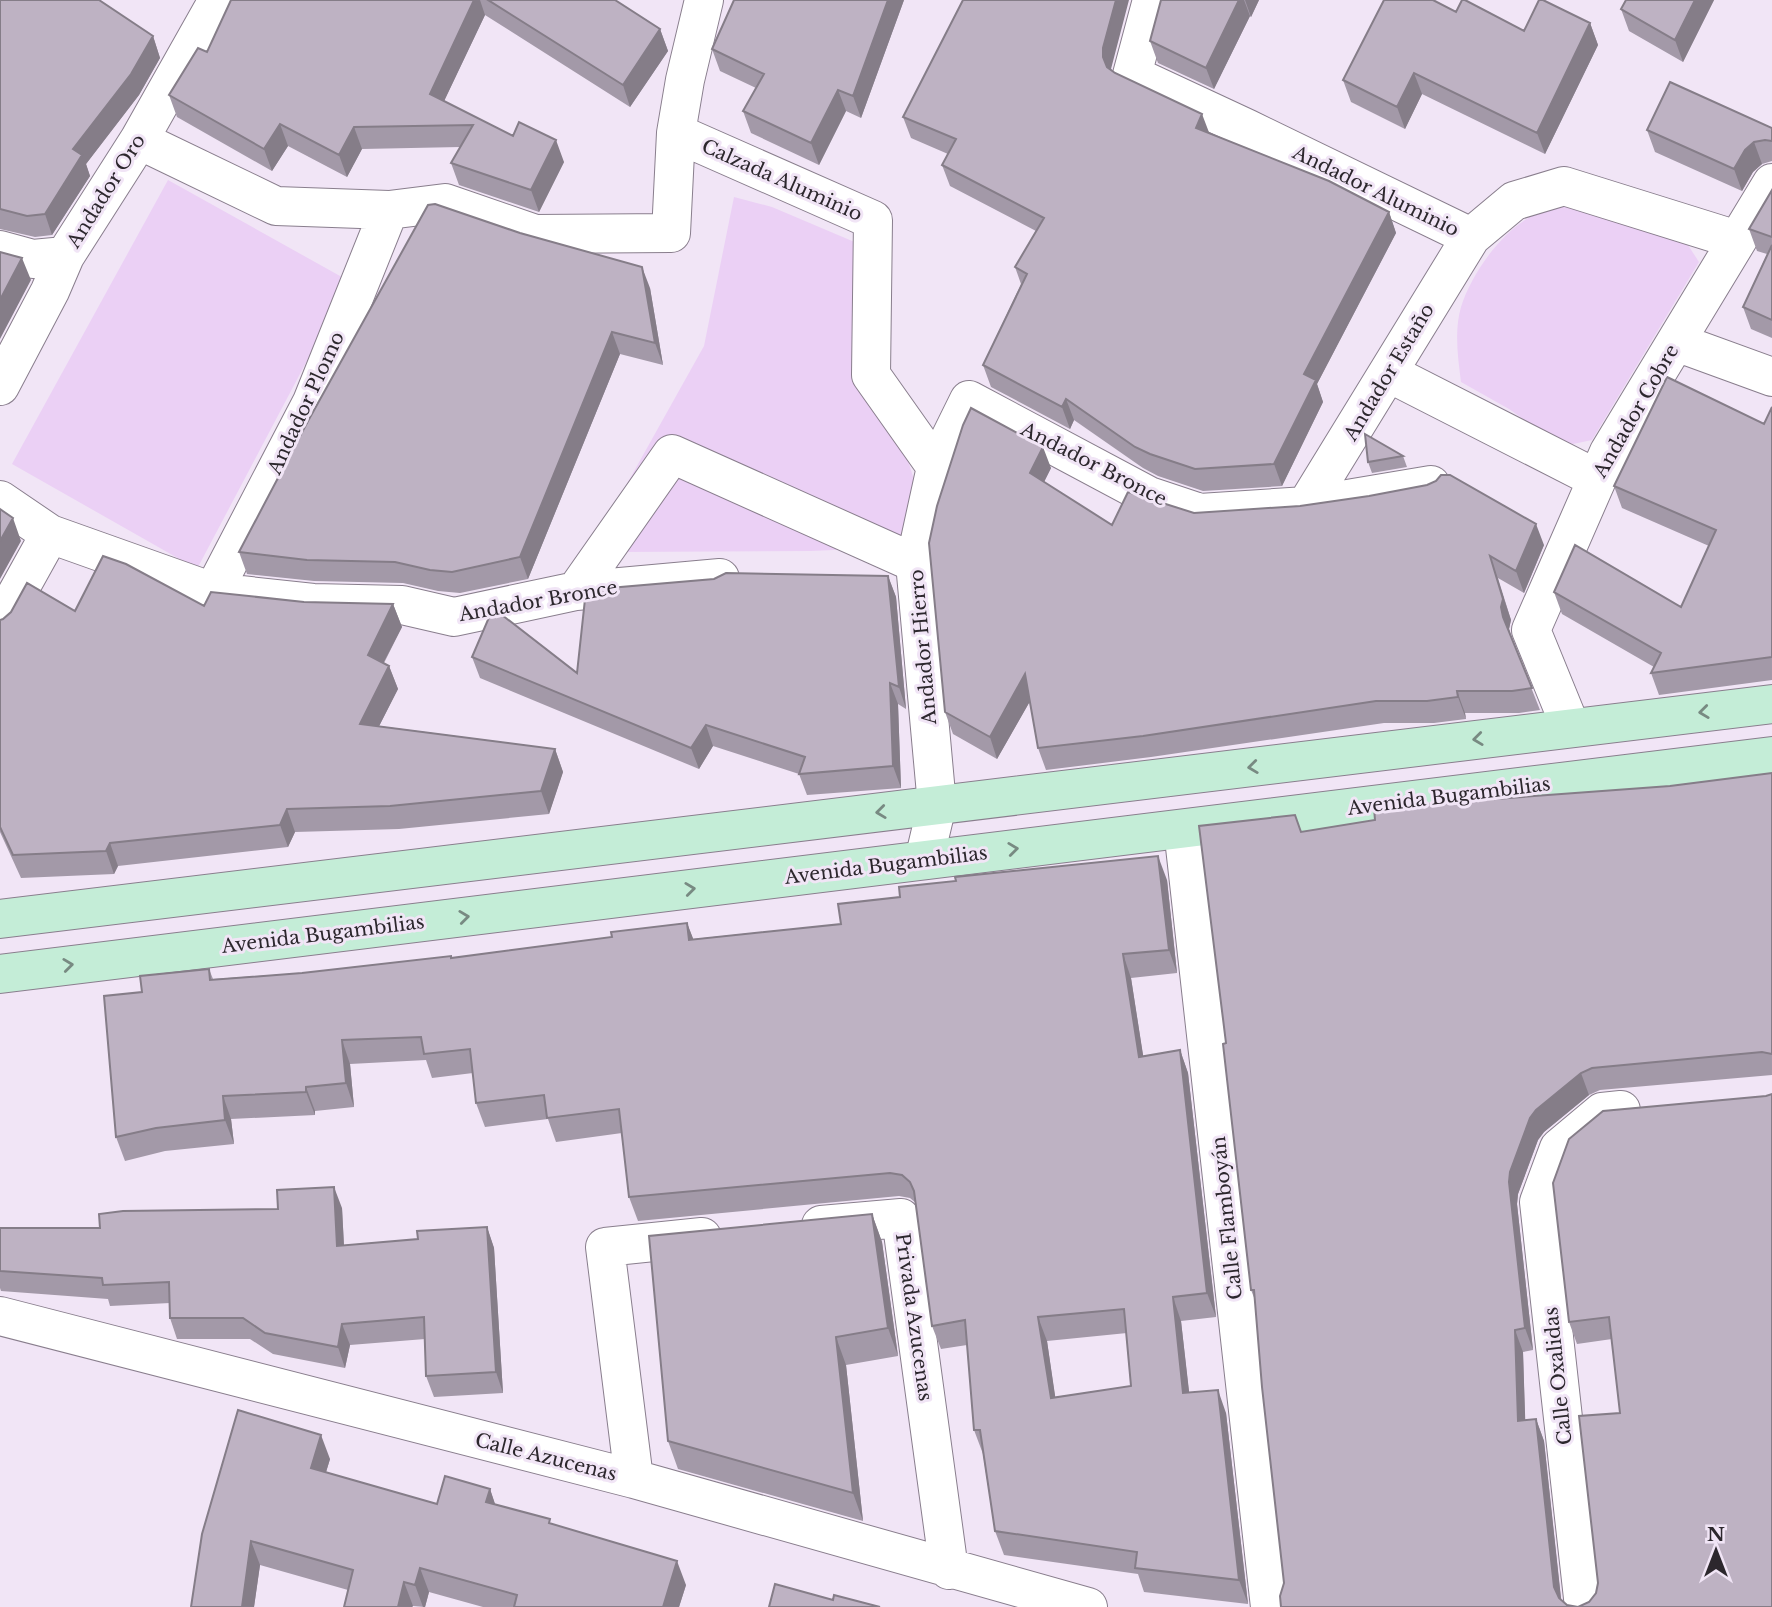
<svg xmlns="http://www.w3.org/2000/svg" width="1772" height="1607" viewBox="0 0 1772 1607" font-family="'Libre Baskerville',serif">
<rect width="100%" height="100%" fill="#f1e5f6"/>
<!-- green -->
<path fill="#ebd0f5" d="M 168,180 L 349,281 L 197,569 L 12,464 Z
M 734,197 L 772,207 L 871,249 L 866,364 L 904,448 L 923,508 L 902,547 L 811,551 L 620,552 L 616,529 L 628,482 L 704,346 Z
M 1585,205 L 1686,242 L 1699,262 L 1592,440 L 1573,444 L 1556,442 L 1509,409 L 1461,382 C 1458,358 1454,331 1461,307 C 1473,269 1508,222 1547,209 C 1559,206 1573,206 1585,205 Z"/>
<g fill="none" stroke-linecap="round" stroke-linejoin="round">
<!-- street casing -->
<g stroke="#897e8d" stroke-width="40">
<path id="street" d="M 1152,0 L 1132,75 L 1248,129 L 1471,237
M 676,133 L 873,220 L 871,375 L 936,467
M 139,140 L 276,206 L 389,210 L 445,203 L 535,234 L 671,233 L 676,133 L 685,80 L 704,0
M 0,250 L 33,259 L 65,256
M 1676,342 L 1772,377
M 1389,373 L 1597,479
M 0,386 L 50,291 L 65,256 L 139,140 L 218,0
M 0,500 L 50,534 L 213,592 L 313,603 L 402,605 L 454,617 L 576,591 L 720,578
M 1306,506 L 1471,237 L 1514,201 L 1564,186 L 1737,240
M 576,591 L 672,454 L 915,563
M 213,592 L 312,402 L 389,210
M 0,624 L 50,534
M 1571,728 L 1531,630 L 1609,452 L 1772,183
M 1183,829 L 1270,1607
M 924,860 L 937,805 L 915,563 L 936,467 L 969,400 L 1149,496 L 1200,513 L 1306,506 L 1431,485
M 821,1225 L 901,1218 L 949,1570
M 0,1316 L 634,1479 L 1088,1607
M 634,1479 L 605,1247 L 702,1237
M 1584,1607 L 1539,1202 L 1559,1148 L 1602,1112 L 1621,1110"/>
</g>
<!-- secondary casing -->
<g stroke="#897e8d" stroke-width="40">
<path id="secondary" d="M 0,919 L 1772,704
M 0,974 L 1772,756"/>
</g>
<!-- street -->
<use href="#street" stroke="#fff" stroke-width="38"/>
<!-- secondary -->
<use href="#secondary" stroke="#c4edd7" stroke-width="38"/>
</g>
<!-- wall -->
<path fill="#a399a8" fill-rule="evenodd" d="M 0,0 L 153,36 L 160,58 L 139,95 L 86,164 L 90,176 L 52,235 L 35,237 L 0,229 Z
M 231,0 L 615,0 L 660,29 L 668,51 L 630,107 L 485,15 L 444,101 L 564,162 L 539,212 L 459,185 L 451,163 L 460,147 L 362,149 L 347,177 L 288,146 L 272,171 L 177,117 L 169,95 L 207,52 Z
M 904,0 L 861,118 L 846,111 L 819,165 L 751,133 L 743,111 L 756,88 L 720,71 L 712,49 Z
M 1161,0 L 1259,0 L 1251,17 L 1250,16 L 1214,89 L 1158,63 L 1150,41 Z
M 1626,0 L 1714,0 L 1683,62 L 1629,31 L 1621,9 Z
M 1456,12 L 1524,31 L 1590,23 L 1598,45 L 1545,154 L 1422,94 L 1405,129 L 1351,102 L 1343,80 Z
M 1111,69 L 1115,73 L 1209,134 L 1389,212 L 1396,233 L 1317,384 L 1323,402 L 1282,486 L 1203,491 L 1158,476 L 1143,468 L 1074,420 L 1070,429 L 991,387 L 983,365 L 1021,284 L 1015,267 L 1036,231 L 950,186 L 942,165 L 948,154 L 911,138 L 903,117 Z
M 1772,128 L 1772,161 L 1762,164 L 1753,172 L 1742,191 L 1655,152 L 1647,130 Z
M 1772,190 L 1772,338 L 1751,329 L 1743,307 L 1767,254 L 1757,251 L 1749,229 Z
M 650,288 L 663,365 L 620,354 L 528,579 L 460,593 L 438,591 L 403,583 L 314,581 L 247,574 L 239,552 Z
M 1772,407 L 1772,680 L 1659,695 L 1651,673 L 1654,667 L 1562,614 L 1554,592 L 1681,607 L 1709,546 L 1622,508 L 1614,486 L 1764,424 Z
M 971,408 L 1051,468 L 1044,482 L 1112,525 L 1194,513 L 1544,545 L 1524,593 L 1498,578 L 1511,620 L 1509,629 L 1510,634 L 1540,710 L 1519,713 L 1465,713 L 1466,719 L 1434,723 L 1384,723 L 1151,757 L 1046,770 L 1038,748 L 1030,701 L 997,759 L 953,734 L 945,712 Z
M 1403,456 L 1407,467 L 1372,473 L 1368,462 Z
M 888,576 L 896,597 L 906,709 L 898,704 L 901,788 L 807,795 L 799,774 L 713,746 L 699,769 L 480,678 L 472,657 L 577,673 Z
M 304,602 L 393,604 L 402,627 L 384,663 L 389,666 L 398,689 L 379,726 L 555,749 L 563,772 L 549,814 L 399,829 L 295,832 L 288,847 L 118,866 L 114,874 L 21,878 L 0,832 L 0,620 L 75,611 Z
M 1772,773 L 1772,1075 L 1600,1090 L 1589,1095 L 1544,1132 L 1538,1140 L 1518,1194 L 1517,1204 L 1533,1350 L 1523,1352 L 1525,1420 L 1536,1419 L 1544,1441 L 1561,1600 L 1567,1605 L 1578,1607 L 1589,1602 L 1596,1593 L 1620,1413 L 1612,1339 L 1577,1344 L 1569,1322 L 1553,1183 L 1772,1607 L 1281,1607 L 1284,1583 L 1255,1300 L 1251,1290 L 1301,832 Z
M 1167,880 L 1177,973 L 1131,978 L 1143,1056 L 1180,1050 L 1188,1073 L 1216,1317 L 1181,1321 L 1189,1393 L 1226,1413 L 1248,1604 L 1144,1592 L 1138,1574 L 1004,1555 L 995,1531 L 983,1454 L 974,1430 L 967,1345 L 941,1349 L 932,1326 L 916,1203 L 910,1198 L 899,1196 L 638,1221 L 629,1197 L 622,1133 L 556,1142 L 548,1119 L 485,1127 L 476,1103 L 473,1073 L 432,1078 L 426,1060 L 350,1064 L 354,1107 L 315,1111 L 315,1115 L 231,1119 L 234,1144 L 165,1151 L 125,1161 L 116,1137 L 142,992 L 209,969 L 213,979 L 302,973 L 451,958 L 612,937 L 687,923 L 693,939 L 841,924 ZM 1127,1333 L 1131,1386 L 1055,1397 L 1047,1341 Z
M 342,1208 L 344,1245 L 418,1239 L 487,1227 L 494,1248 L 503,1393 L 434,1397 L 426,1376 L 425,1339 L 350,1345 L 345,1368 L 273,1354 L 250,1339 L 177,1339 L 170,1318 L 170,1303 L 110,1306 L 108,1299 L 1,1291 L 0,1288 L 0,1228 L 100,1228 Z
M 872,1214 L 882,1242 L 898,1356 L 846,1365 L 863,1521 L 678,1469 L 668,1441 Z
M 238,1410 L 330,1459 L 326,1472 L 437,1504 L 490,1489 L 495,1504 L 552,1524 L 686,1585 L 679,1607 L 483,1607 L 429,1592 L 425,1607 L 413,1606 L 412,1607 L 344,1607 L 348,1590 L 260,1565 L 254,1607 L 191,1607 Z"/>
<!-- shaded-wall -->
<path fill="#857d88" d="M 474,0 L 480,0 L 485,15 L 437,116 L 430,94 Z
M 888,0 L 904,0 L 861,118 L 853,96 Z
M 1116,0 L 1129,0 L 1111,69 L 1111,79 L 1103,57 L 1103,48 Z
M 1239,0 L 1244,0 L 1250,16 L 1214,89 L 1206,68 Z
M 1245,0 L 1259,0 L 1251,17 Z
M 1695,0 L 1714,0 L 1683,62 L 1675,40 Z
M 1590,23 L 1598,45 L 1545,154 L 1537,133 Z
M 660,29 L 668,51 L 630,107 L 623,85 Z
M 153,36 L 160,58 L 139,95 L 86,164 L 90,176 L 52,235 L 45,214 L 73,149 Z
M 1414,73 L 1422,94 L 1405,129 L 1397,107 Z
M 838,90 L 846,111 L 819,165 L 811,143 Z
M 1202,114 L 1210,135 L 1196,128 Z
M 280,124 L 288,146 L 272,171 L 264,149 Z
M 354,127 L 362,149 L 347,177 L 339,155 Z
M 556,140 L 564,162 L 539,212 L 531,190 Z
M 1754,142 L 1762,164 L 1753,172 L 1742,191 L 1734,169 L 1745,150 Z
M 1389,212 L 1396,233 L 1317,384 L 1323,402 L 1282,486 L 1274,464 L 1304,374 Z
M 22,258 L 31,280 L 0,339 L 0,300 Z
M 642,267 L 650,288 L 663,365 L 655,343 Z
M 612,332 L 620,354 L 528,579 L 520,557 Z
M 1066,399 L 1074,420 L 1070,429 L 1062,407 Z
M 1043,447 L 1051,468 L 1038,494 L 1030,473 Z
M 13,518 L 21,541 L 0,579 L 0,541 Z
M 1536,524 L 1544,545 L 1524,593 L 1516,571 Z
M 1490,556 L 1511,620 L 1509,629 L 1511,638 L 1503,617 Z
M 888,576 L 896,597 L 906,709 L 899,687 Z
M 393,604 L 402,627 L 376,677 L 368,655 Z
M 389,666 L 398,689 L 369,746 L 360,724 Z
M 1025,674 L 1033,696 L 997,759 L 990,737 Z
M 890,683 L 898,704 L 901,788 L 893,766 Z
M 1457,691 L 1465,713 L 1466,719 L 1458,697 Z
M 706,725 L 713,746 L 699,769 L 691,748 Z
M 555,749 L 563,772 L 549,814 L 541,791 Z
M 287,809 L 295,832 L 288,847 L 280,825 Z
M 110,843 L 118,866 L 114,874 L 106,851 Z
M 1158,856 L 1167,880 L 1177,973 L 1169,950 Z
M 687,923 L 696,946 L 689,940 Z
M 1123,954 L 1131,978 L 1147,1080 L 1139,1057 Z
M 342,1040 L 350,1064 L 354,1107 L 346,1083 Z
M 1180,1050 L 1188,1073 L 1216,1317 L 1207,1293 Z
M 1581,1073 L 1589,1095 L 1544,1132 L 1538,1140 L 1518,1194 L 1517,1204 L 1533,1350 L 1525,1328 L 1509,1182 L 1510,1172 L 1530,1118 L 1536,1110 Z
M 306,1087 L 315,1111 L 315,1115 L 306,1092 Z
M 223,1096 L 231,1119 L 234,1144 L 225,1120 Z
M 334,1187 L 342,1208 L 345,1267 L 337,1246 Z
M 872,1214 L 882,1242 L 898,1356 L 888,1328 Z
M 487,1227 L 494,1248 L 503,1393 L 496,1372 Z
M 1173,1297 L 1181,1321 L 1192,1417 L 1183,1393 Z
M 1038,1317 L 1047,1341 L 1059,1422 L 1051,1398 Z
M 342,1324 L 350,1345 L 345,1368 L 338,1347 Z
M 1515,1330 L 1523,1352 L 1526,1443 L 1518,1421 Z
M 836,1337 L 846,1365 L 863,1521 L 853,1493 Z
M 1218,1390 L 1226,1413 L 1248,1604 L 1239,1580 Z
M 1536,1419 L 1544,1441 L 1562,1607 L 1554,1587 Z
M 321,1435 L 330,1459 L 320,1492 L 311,1468 Z
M 490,1489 L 498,1513 L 486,1502 Z
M 251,1541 L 260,1565 L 254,1607 L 242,1607 Z
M 677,1561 L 686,1585 L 679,1607 L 663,1607 Z
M 420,1568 L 429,1592 L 425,1607 L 423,1607 L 415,1585 Z
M 404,1582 L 413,1606 L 412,1607 L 398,1607 Z"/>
<!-- building -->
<path fill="#beb2c3" stroke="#857d88" stroke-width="2" fill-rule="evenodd" d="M 0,0 L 99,0 L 153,36 L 131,74 L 73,149 L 82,155 L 45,214 L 27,216 L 0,209 Z
M 231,0 L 474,0 L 430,94 L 513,136 L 519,122 L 556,140 L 531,190 L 451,163 L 473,125 L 354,127 L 339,155 L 280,124 L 264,149 L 169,95 L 198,48 L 207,52 Z
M 488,0 L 615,0 L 660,29 L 623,85 Z
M 734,0 L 888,0 L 853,96 L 838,90 L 811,143 L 743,111 L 764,74 L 712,49 Z
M 963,0 L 1116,0 L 1103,48 L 1103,57 L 1107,67 L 1115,73 L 1202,114 L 1196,128 L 1329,181 L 1389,212 L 1304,374 L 1316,380 L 1274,464 L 1195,469 L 1150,454 L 1135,447 L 1066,399 L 1062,407 L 983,365 L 1027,274 L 1015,267 L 1044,218 L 942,165 L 956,139 L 903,117 Z
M 1161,0 L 1239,0 L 1206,68 L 1150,41 Z
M 1384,0 L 1433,0 L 1456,12 L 1462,0 L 1465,0 L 1524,31 L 1539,0 L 1543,0 L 1590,23 L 1537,133 L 1414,73 L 1397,107 L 1343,80 Z
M 1626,0 L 1695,0 L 1675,40 L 1621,9 Z
M 1670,82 L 1772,128 L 1772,141 L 1765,140 L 1754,142 L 1745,150 L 1734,169 L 1647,130 Z
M 1772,190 L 1772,237 L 1749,229 Z
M 435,204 L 520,233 L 642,267 L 655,343 L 612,332 L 520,557 L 452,572 L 430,570 L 395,562 L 307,560 L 239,552 L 308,421 L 428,205 Z
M 1772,245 L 1772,320 L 1743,307 Z
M 0,252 L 22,258 L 0,300 Z
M 1667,377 L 1764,424 L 1772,407 L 1772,657 L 1651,673 L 1661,653 L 1554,592 L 1575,545 L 1681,607 L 1716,530 L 1614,486 Z
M 971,408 L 1043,447 L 1030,473 L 1112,525 L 1128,492 L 1194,513 L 1300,506 L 1369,496 L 1427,485 L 1436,481 L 1441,475 L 1450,475 L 1536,524 L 1516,571 L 1490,556 L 1503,599 L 1501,607 L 1503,617 L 1532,688 L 1512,691 L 1457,691 L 1458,697 L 1427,701 L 1376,701 L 1143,736 L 1038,748 L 1025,674 L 990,737 L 945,712 L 929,543 L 937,506 L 963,425 Z
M 1365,434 L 1403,456 L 1368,462 Z
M 0,509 L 13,518 L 0,541 Z
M 103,556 L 126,564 L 204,606 L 211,592 L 304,602 L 393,604 L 368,655 L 389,666 L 360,724 L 555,749 L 541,791 L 390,806 L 287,809 L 280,825 L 110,843 L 106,851 L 13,855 L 0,827 L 0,620 L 3,619 L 11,612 L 27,583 L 75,611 Z
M 726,573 L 888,576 L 899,687 L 890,683 L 893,766 L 799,774 L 805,757 L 706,725 L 691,748 L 472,657 L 493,608 L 577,673 L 586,590 L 714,579 Z
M 1772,773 L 1772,1054 L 1762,1052 L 1592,1068 L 1581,1073 L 1536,1110 L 1530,1118 L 1510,1172 L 1509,1182 L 1525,1328 L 1515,1330 L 1518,1421 L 1536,1419 L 1554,1587 L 1559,1598 L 1567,1605 L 1578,1607 L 1589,1602 L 1596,1593 L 1598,1583 L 1579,1416 L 1620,1413 L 1609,1317 L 1569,1322 L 1553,1183 L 1569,1139 L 1603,1111 L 1766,1096 L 1772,1094 L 1772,1607 L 1281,1607 L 1280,1596 L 1284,1583 L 1262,1387 L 1254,1290 L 1251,1290 L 1223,1044 L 1226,1043 L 1199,826 L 1295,815 L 1301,832 L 1375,820 L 1374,808 L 1670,786 Z
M 1158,856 L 1169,950 L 1123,954 L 1139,1057 L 1180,1050 L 1207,1293 L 1173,1297 L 1183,1393 L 1218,1390 L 1239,1580 L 1135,1568 L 1137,1552 L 995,1531 L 980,1430 L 974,1430 L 965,1320 L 932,1326 L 914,1191 L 910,1182 L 902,1175 L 890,1173 L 629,1197 L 619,1109 L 547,1118 L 544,1095 L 476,1103 L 470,1049 L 424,1054 L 421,1037 L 342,1040 L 346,1083 L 306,1087 L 306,1092 L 223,1096 L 225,1120 L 156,1128 L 116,1137 L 104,996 L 142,992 L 140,976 L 209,969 L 210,980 L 302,973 L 451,956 L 451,958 L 612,937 L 611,932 L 687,923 L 689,940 L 841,924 L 838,904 L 900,897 L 899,887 L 956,881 L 955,877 ZM 1124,1309 L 1131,1386 L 1051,1398 L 1038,1317 Z
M 334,1187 L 337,1246 L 418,1239 L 417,1231 L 487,1227 L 496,1372 L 426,1376 L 424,1317 L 342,1324 L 338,1347 L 265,1333 L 243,1318 L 170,1318 L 169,1282 L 103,1285 L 102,1278 L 0,1271 L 0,1228 L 100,1228 L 99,1214 L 123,1211 L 278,1209 L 277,1190 Z
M 872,1214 L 888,1328 L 836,1337 L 853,1493 L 668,1441 L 649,1236 Z
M 238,1410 L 321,1435 L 311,1468 L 437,1504 L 445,1476 L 490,1489 L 486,1502 L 550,1519 L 549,1523 L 677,1561 L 663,1607 L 514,1607 L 517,1595 L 420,1568 L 415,1585 L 404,1582 L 398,1607 L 344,1607 L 353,1570 L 251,1541 L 242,1607 L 191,1607 L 202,1534 Z
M 775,1584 L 833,1600 L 834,1595 L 880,1607 L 769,1607 Z"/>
<!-- one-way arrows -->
<defs><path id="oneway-chevron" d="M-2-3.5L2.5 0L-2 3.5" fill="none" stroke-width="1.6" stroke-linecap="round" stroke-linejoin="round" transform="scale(1.75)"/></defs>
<g stroke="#788a82">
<use href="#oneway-chevron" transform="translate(1704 712) rotate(173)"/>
<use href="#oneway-chevron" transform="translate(1478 739) rotate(173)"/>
<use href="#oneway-chevron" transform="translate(1253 767) rotate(173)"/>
<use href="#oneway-chevron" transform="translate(881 812) rotate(173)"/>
<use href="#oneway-chevron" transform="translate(1013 849) rotate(-7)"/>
<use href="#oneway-chevron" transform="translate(690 889) rotate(-7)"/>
<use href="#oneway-chevron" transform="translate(464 917) rotate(-7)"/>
<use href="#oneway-chevron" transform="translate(68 965) rotate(-7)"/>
</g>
<g text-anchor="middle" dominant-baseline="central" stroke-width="6" stroke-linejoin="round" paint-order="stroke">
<!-- street labels -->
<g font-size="19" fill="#2c272d" stroke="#f1e5f6">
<text transform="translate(782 180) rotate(24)">Calzada Aluminio</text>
<text transform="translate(106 191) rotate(-58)">Andador Oro</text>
<text transform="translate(1376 191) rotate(26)">Andador Aluminio</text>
<text transform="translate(1389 372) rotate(-59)">Andador Estaño</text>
<text transform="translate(306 403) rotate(-65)">Andador Plomo</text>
<text transform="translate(1636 411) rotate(-60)">Andador Cobre</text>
<text transform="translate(1094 464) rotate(27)">Andador Bronce</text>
<text transform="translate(538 601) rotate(-10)">Andador Bronce</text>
<text transform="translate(923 647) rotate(-95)">Andador Hierro</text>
<text transform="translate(1449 796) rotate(-7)">Avenida Bugambilias</text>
<text transform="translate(886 865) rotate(-7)">Avenida Bugambilias</text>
<text transform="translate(323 934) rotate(-7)">Avenida Bugambilias</text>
<text transform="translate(1227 1218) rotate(-96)">Calle Flamboyán</text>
<text transform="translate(914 1317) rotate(82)">Privada Azucenas</text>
<text transform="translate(1558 1376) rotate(-96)">Calle Oxalidas</text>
<text transform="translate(546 1457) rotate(14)">Calle Azucenas</text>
</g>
</g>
<!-- north arrow -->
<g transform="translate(1716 1551)" stroke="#f1e5f6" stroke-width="5" paint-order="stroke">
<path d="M0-5L12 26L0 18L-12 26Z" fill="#2c272d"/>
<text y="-10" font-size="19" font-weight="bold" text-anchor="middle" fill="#2c272d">N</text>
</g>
</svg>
